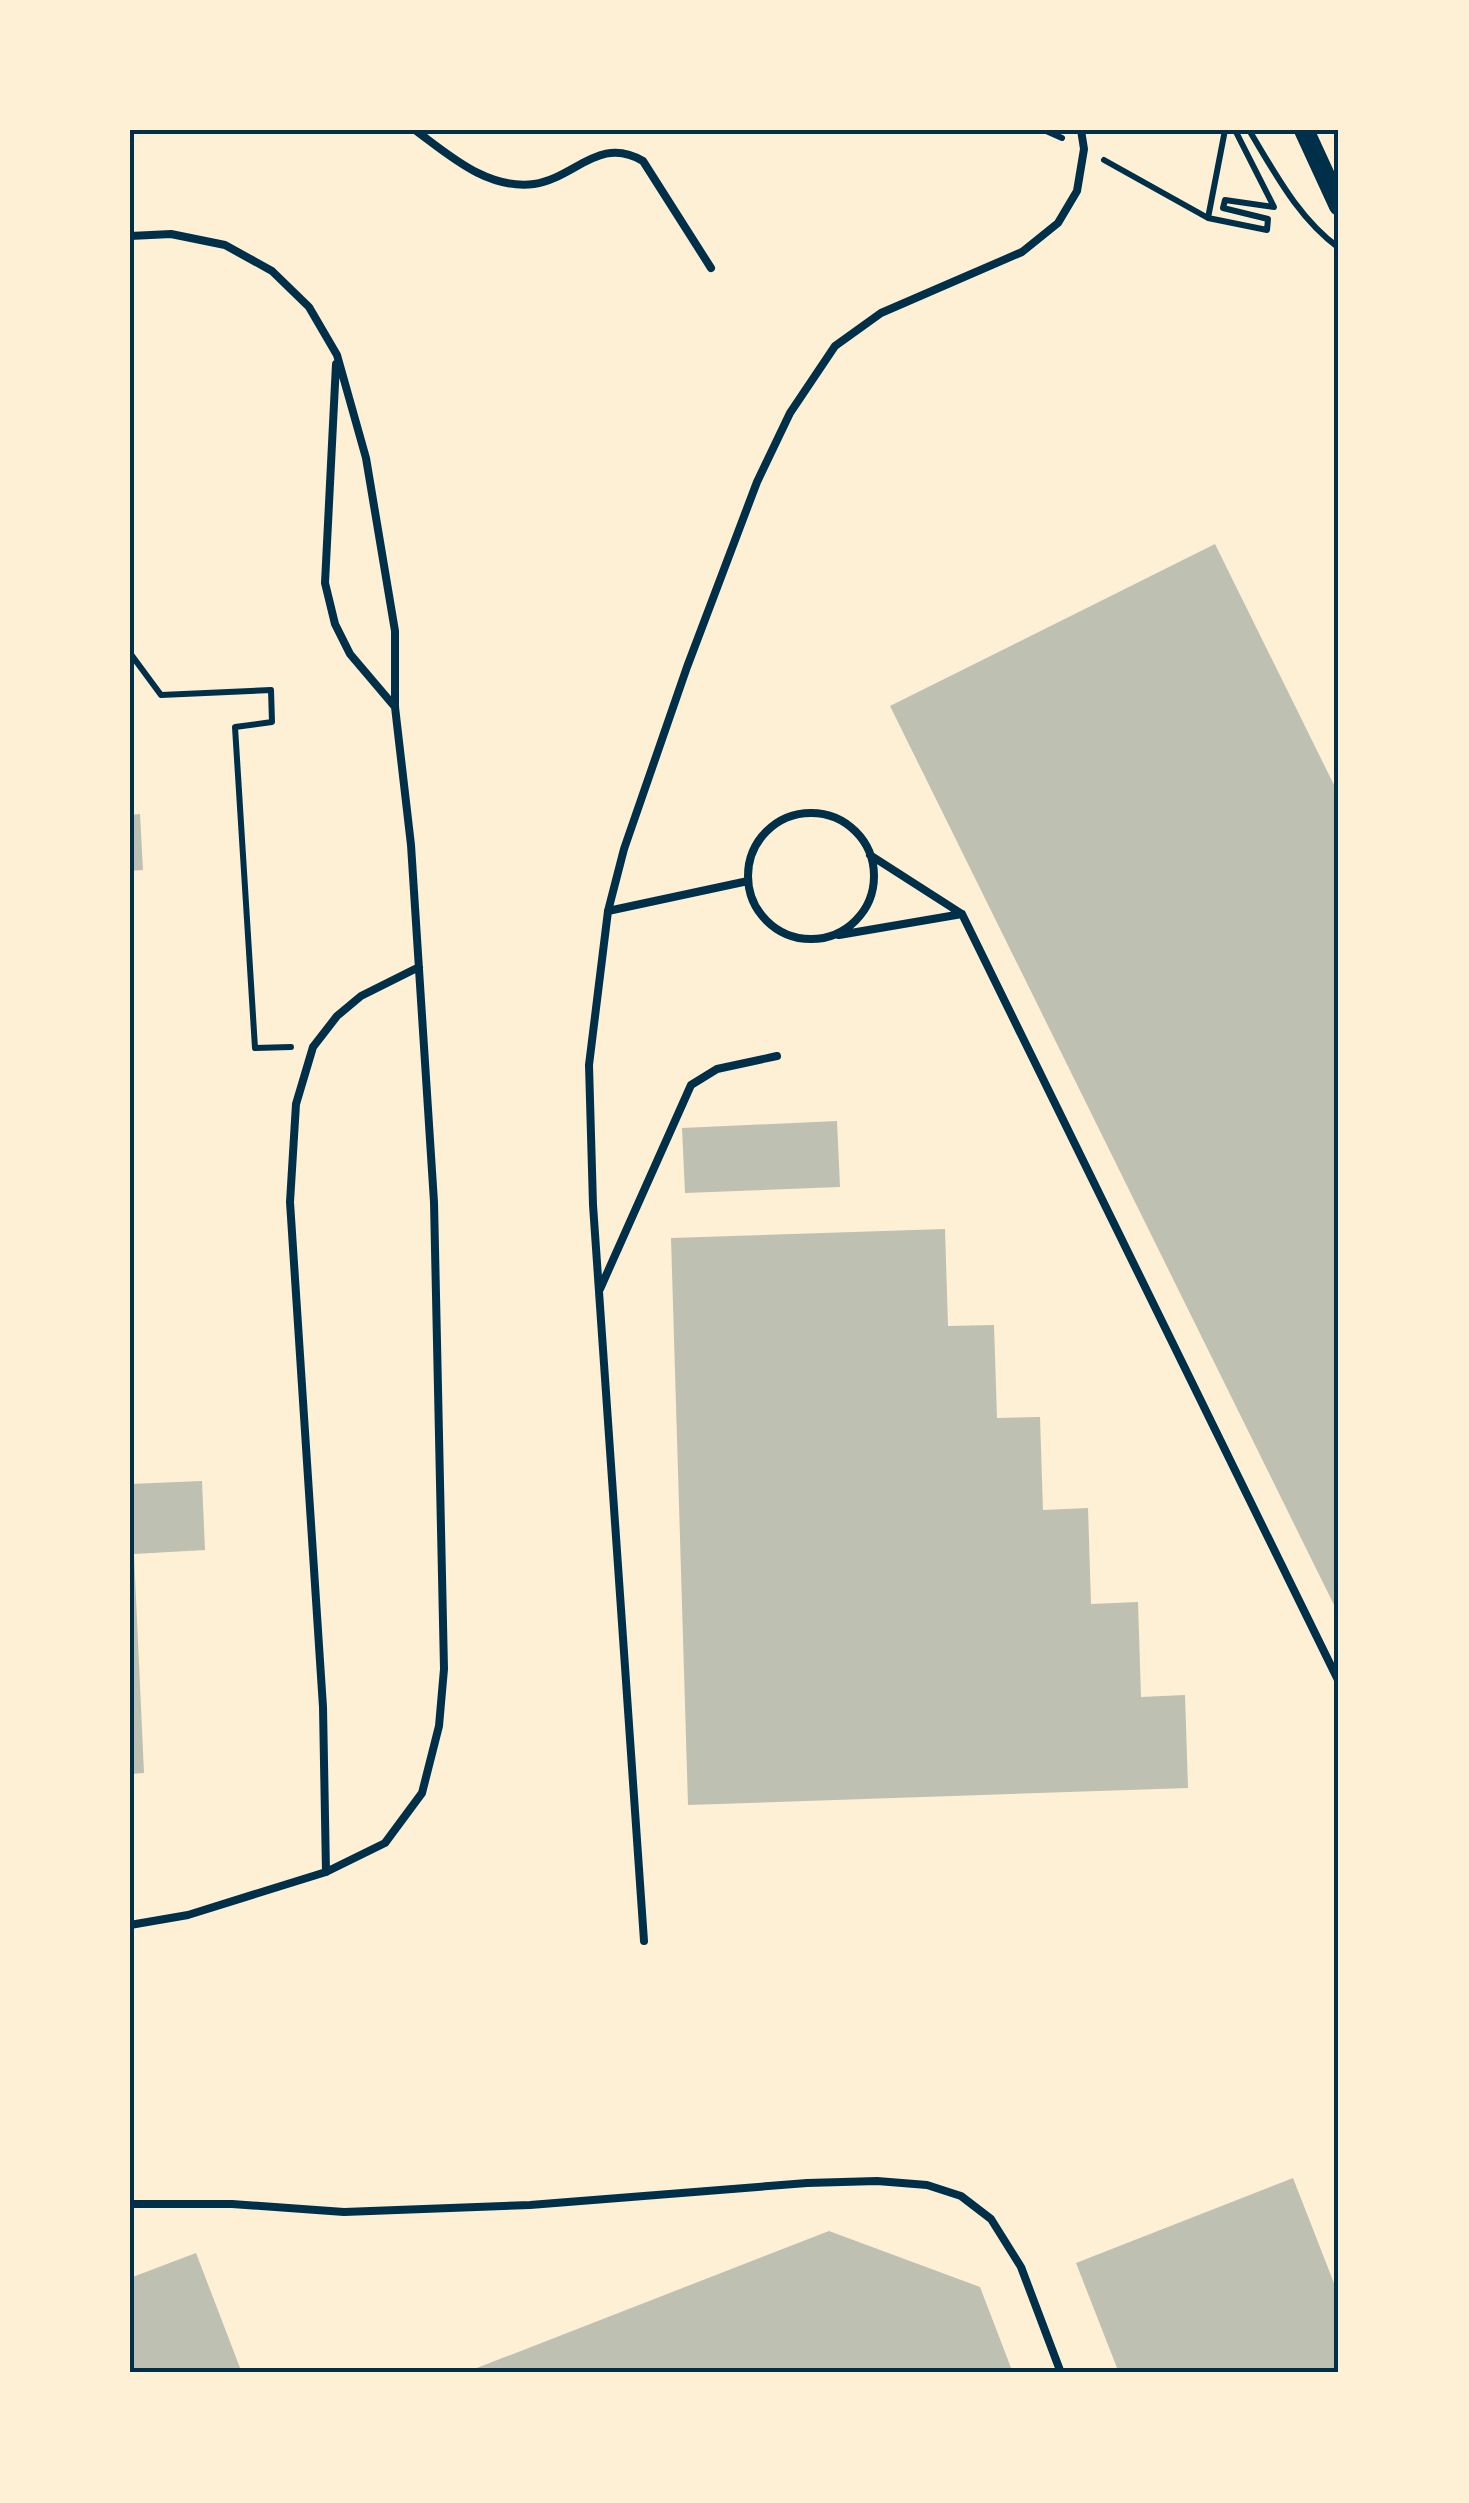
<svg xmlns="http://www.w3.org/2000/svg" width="1469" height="2503" viewBox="0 0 1469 2503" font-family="'Fira Sans Condensed',sans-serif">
<rect width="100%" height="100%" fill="#fdf0d5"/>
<!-- building -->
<path fill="#bec0b2" d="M 1215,544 L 1339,795 L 1339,1615 L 890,706 Z
M 140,814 L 143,870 L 130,871 L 130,815 Z
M 837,1121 L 840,1187 L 685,1193 L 682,1128 Z
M 945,1229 L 948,1326 L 994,1325 L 997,1418 L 1040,1417 L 1043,1510 L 1088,1508 L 1091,1604 L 1138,1602 L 1141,1697 L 1185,1695 L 1188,1788 L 688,1805 L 671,1238 Z
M 202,1481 L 205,1550 L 134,1554 L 144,1773 L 130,1774 L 130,1484 Z
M 1293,2178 L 1339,2296 L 1339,2373 L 1119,2373 L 1076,2263 Z
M 829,2231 L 980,2287 L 1013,2373 L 464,2373 Z
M 196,2253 L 242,2373 L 130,2373 L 130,2278 Z"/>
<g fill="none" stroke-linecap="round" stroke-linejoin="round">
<!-- path -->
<path stroke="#003049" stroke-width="6" d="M 1044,130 L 1062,138
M 1225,130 L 1208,218 L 1267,230 L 1268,219 L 1223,208 L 1225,200 L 1274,207 L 1235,130
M 1249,130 C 1275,173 1298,218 1339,248
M 1104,160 L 1208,218
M 130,653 L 161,695 L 271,690 L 272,722 L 235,727 L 255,1048 L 291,1047"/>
<!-- service -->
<path stroke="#003049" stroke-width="8" d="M 415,130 C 449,155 487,190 534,184 C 575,178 599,135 643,161 L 711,268
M 130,236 L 171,234 L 225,245 L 272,271 L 309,307 L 337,355 L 366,458 L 395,631 L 395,707 L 411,845 L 434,1202 L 444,1669 L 439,1726 L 422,1793 L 385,1843 L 326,1872 L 188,1915 L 130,1925
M 336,364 L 325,583 L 335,624 L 350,654 L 395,707
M748 876a63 63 0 1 1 126 0a63 63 0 1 1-126 0Z
M 870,855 L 962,914 L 1339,1682
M 608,911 L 748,881
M 839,935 L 962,914
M 600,1289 L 691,1085 L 717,1069 L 777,1056
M 326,1872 L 323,1707 L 290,1202 L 296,1104 L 313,1047 L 337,1016 L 361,996 L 419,967
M 644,1941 L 593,1205 L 589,1065 L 608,911 L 624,849 L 687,667 L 757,482 L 790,413 L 835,346 L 881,313 L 1022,252 L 1058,223 L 1077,191 L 1084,149 L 1081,130
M 130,2204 L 232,2204 L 344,2212 L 530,2205 L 807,2183 L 877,2181 L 927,2185 L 961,2196 L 991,2219 L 1021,2267 L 1061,2373"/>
<!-- secondary -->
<path stroke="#003049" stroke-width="20" d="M 1304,130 L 1339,206"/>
</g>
<!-- border -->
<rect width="1469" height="2503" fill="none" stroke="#fdf0d5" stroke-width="265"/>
<rect x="132" y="132" width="1204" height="2238" fill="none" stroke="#003049" stroke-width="4"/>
</svg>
